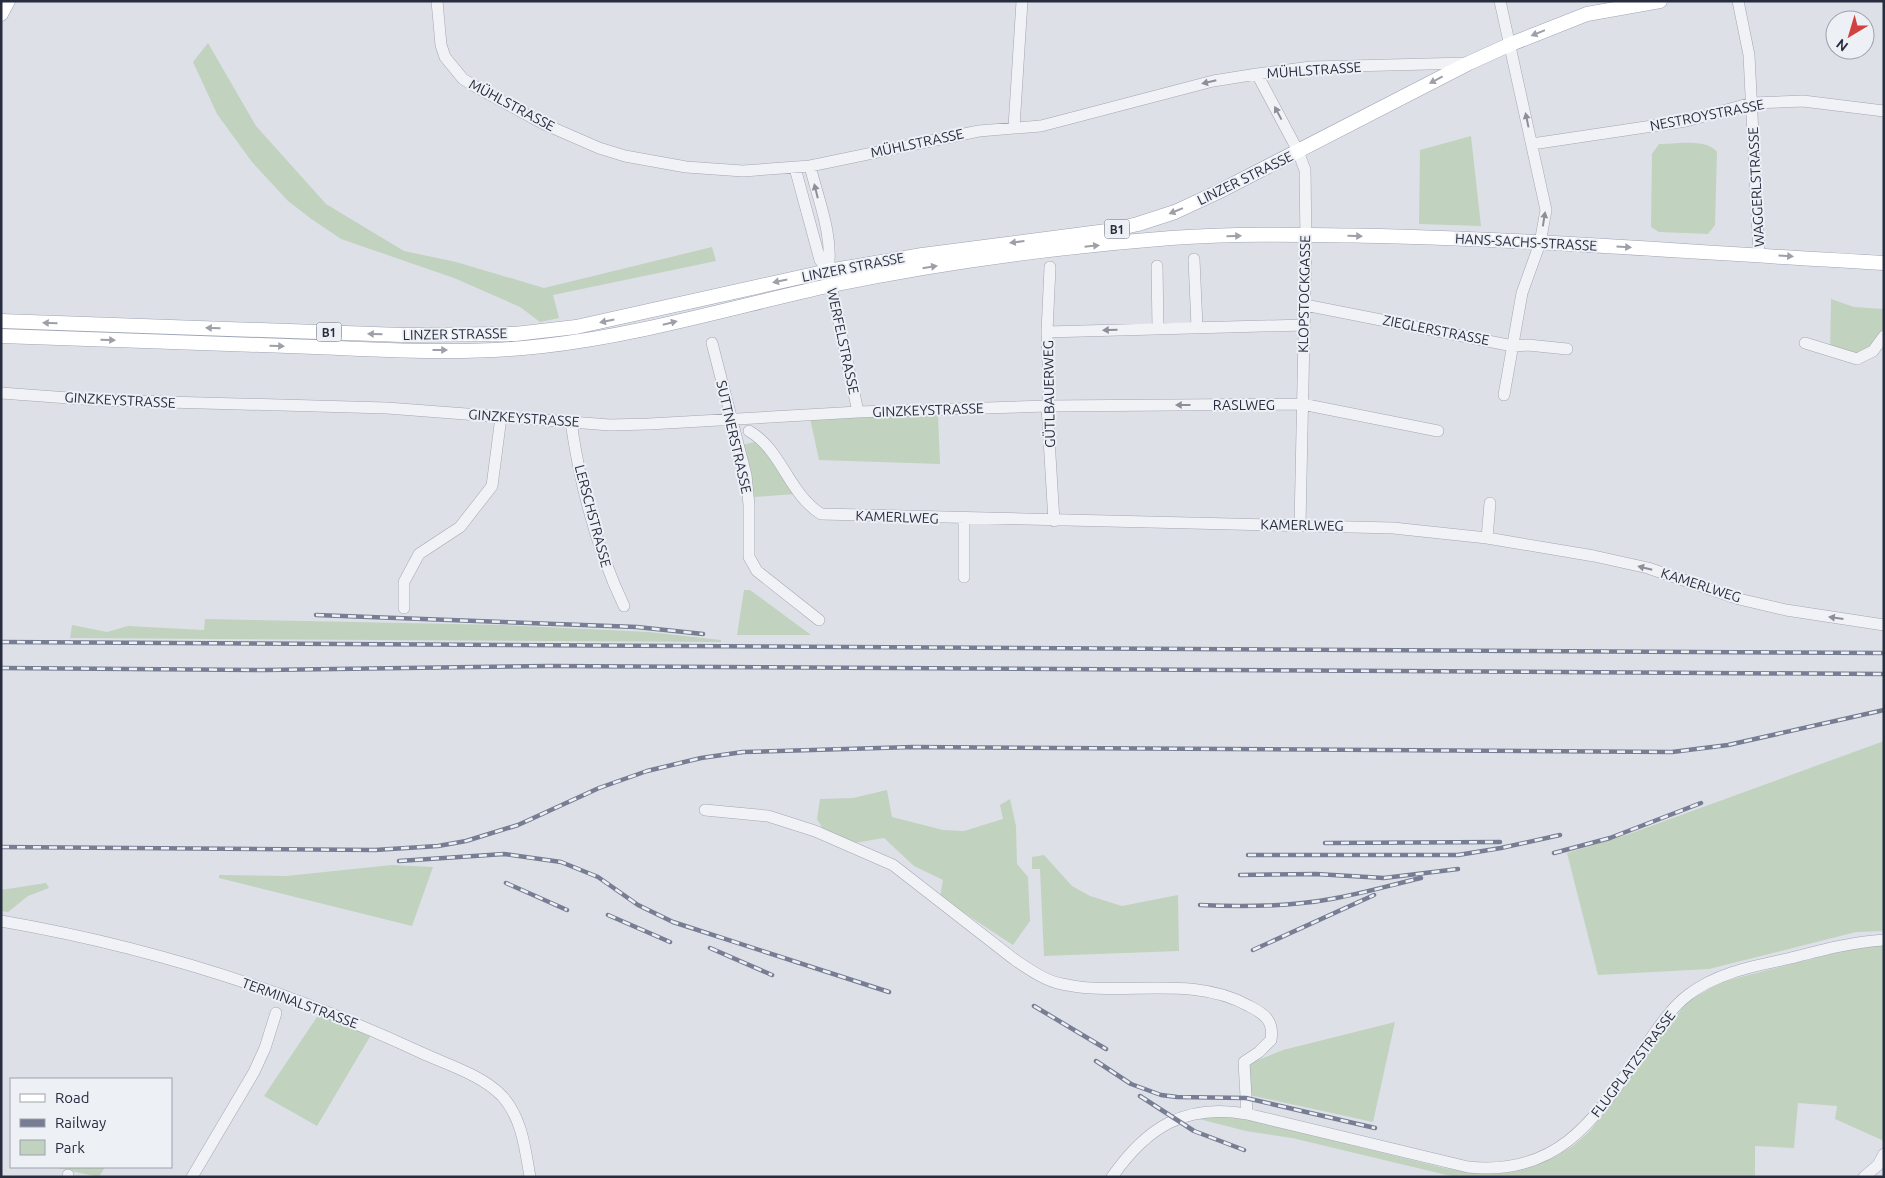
<svg xmlns="http://www.w3.org/2000/svg" width="1885" height="1178" viewBox="0 0 1885 1178" font-family="Ubuntu,sans-serif">
<rect width="100%" height="100%" fill="#dee0e8"/>
<!-- green -->
<path fill="#c1d2bf" d="M 208,43 L 256,126 L 326,204 L 404,251 L 456,262 L 544,288 L 712,247 L 716,261 L 553,295 L 559,318 L 540,322 L 520,307 L 454,278 L 341,239 L 310,218 L 288,201 L 252,162 L 217,114 L 193,62 Z
M 1471,136 L 1481,226 L 1419,224 L 1420,150 Z
M 1659,144 C 1675,144 1707,138 1717,152 L 1715,225 L 1708,234 L 1659,232 L 1651,227 L 1652,154 Z
M 1831,299 L 1854,307 L 1884,309 L 1884,342 L 1868,360 L 1857,363 L 1830,355 Z
M 938,415 L 940,464 L 819,460 L 810,418 Z
M 759,441 L 795,494 L 754,497 L 742,445 Z
M 744,590 L 750,590 L 811,635 L 737,635 Z
M 205,619 L 503,625 L 649,632 L 721,640 L 721,642 L 70,638 L 72,625 L 107,632 L 128,626 L 204,630 Z
M 1884,741 L 1884,931 L 1856,932 L 1709,969 L 1598,975 L 1567,853 L 1629,834 Z
M 887,790 L 892,817 L 943,830 L 964,831 L 1003,819 L 1000,805 L 1010,799 L 1016,826 L 1017,864 L 1028,877 L 1030,921 L 1013,945 L 940,897 L 943,880 L 914,866 L 884,838 L 848,844 L 824,831 L 817,819 L 820,799 L 853,798 Z
M 1044,855 L 1072,886 L 1090,896 L 1122,906 L 1178,895 L 1179,951 L 1044,956 L 1040,869 L 1032,869 L 1032,857 Z
M 392,865 L 433,867 L 412,926 L 219,878 L 219,875 L 286,876 Z
M 46,883 L 49,888 L 28,896 L 8,912 L 1,911 L 1,890 Z
M 1884,945 L 1884,1141 L 1835,1119 L 1837,1106 L 1798,1103 L 1794,1148 L 1755,1146 L 1755,1177 L 1455,1177 L 1292,1138 L 1246,1131 L 1195,1118 L 1234,1116 L 1444,1168 L 1481,1174 L 1507,1172 L 1531,1166 L 1553,1158 L 1573,1146 L 1590,1131 L 1687,1002 L 1721,982 L 1859,947 Z
M 319,1014 L 371,1035 L 317,1126 L 264,1096 Z
M 1395,1022 L 1373,1122 L 1249,1095 L 1248,1064 L 1283,1050 Z
M 53,1167 L 105,1167 L 99,1177 Z"/>
<g fill="none" stroke-linecap="round" stroke-linejoin="round">
<!-- minor casing -->
<g stroke="#a3a6b2" stroke-width="12">
<path id="minor" d="M 437,1 L 441,45 L 445,57 L 463,79 L 476,87 L 544,124 L 599,148 L 625,156 L 686,167 L 743,171 L 810,166 L 979,131 L 1041,126 L 1213,81 L 1257,74 L 1311,67 L 1467,63
M 1500,1 L 1546,210 L 1540,243 L 1522,293 L 1504,395
M 1738,1 L 1749,55 L 1759,255
M 1257,74 L 1298,151 L 1305,170 L 1306,242 L 1300,525
M 1014,127 L 1022,1
M 1532,144 L 1686,121 L 1752,103 L 1803,101 L 1884,111
M 810,166 C 818,199 834,237 828,271 L 858,412
M 795,168 L 820,260 L 828,271
M 1194,259 L 1197,327
M 1157,266 L 1158,328
M 1050,267 L 1047,332 L 1049,394 L 1047,406 L 1054,521
M 1305,305 L 1513,346 L 1528,345 L 1567,349
M 1047,332 L 1304,325
M 712,343 L 746,475 L 749,505 L 749,557 L 757,571 L 819,620
M 1805,343 L 1857,359 L 1873,351 L 1884,336
M 1,393 L 96,400 L 387,408 L 610,425 L 649,424 L 858,412 L 1047,406 L 1302,404 L 1438,431
M 571,422 C 580,485 597,549 624,606
M 749,431 C 781,449 789,494 821,514 L 1393,528 L 1487,538 L 1594,556 L 1648,568 L 1739,599 L 1786,610 L 1884,625
M 1487,538 L 1490,503
M 964,577 L 964,519
M 404,608 L 404,582 L 419,554 L 460,527 L 492,486 L 501,417
M 705,810 L 768,816 L 815,831 L 893,865 L 1015,960 C 1029,969 1045,981 1062,984 C 1072,986 1082,988 1092,988 C 1145,991 1201,979 1249,1006 C 1265,1014 1274,1021 1271,1040 L 1259,1052 L 1244,1062 L 1247,1114
M 1,921 C 146,946 289,991 422,1053 C 448,1065 482,1075 502,1096 C 522,1118 525,1148 530,1177
M 68,1177 L 68,1175
M 192,1177 L 254,1072 L 265,1048 L 276,1013
M 1112,1177 C 1147,1127 1185,1103 1247,1114 L 1468,1167 C 1564,1177 1599,1112 1647,1044 C 1659,1027 1671,1008 1688,995 C 1718,972 1755,966 1791,958 C 1822,950 1852,942 1884,940
M 1864,1177 L 1878,1165 L 1884,1154"/>
</g>
<!-- major casing -->
<g stroke="#9da3b4" stroke-width="15">
<path id="major" d="M 1,14 L 8,1
M 1,321 L 402,335 L 515,334 L 576,327 L 828,271 L 922,255 L 1107,231 L 1138,224 L 1175,212 L 1218,192 L 1469,63 L 1511,44 L 1587,14 L 1660,1
M 1,336 C 106,339 210,344 315,347 C 391,350 468,355 543,346 C 641,335 736,306 832,285 C 943,262 1057,247 1171,238 C 1240,233 1311,235 1380,236 C 1548,240 1716,254 1884,263"/>
</g>
<!-- minor -->
<use href="#minor" stroke="#f1f2f6" stroke-width="11"/>
<!-- major -->
<use href="#major" stroke="#fff" stroke-width="14"/>
<!-- rail casing -->
<g stroke="#777d92" stroke-width="4.5">
<path id="rail" d="M 316,615 L 637,627 L 703,634
M 1,642 L 1884,653
M 1,668 L 265,670 L 549,666 L 1884,674
M 1325,843 L 1500,842
M 1,847 L 375,850 L 438,846 L 466,841 L 518,825 L 599,788 L 647,771 L 701,758 L 743,752 L 913,747 L 1672,752 L 1728,745 L 1884,710
M 1554,853 L 1610,838 L 1701,803
M 1248,855 L 1458,855 L 1501,848 L 1560,835
M 399,861 L 504,854 L 561,862 L 598,877 L 638,905 L 673,922 L 889,992
M 1240,875 L 1316,874 L 1384,878 L 1458,869
M 506,883 L 567,910
M 1200,905 C 1244,907 1288,907 1331,899 C 1361,894 1391,885 1421,878
M 608,915 L 670,942
M 710,948 L 772,975
M 1253,950 L 1374,895
M 1034,1006 L 1106,1049
M 1096,1061 L 1131,1084 L 1161,1095 L 1177,1097 L 1246,1098 L 1375,1128
M 1140,1096 L 1194,1131 L 1244,1150"/>
</g>
<!-- rail -->
<use href="#rail" stroke="#edf0f5" stroke-width="2.5" stroke-dasharray="8" stroke-linecap="butt"/>
</g>
<!-- one-way arrows -->
<defs><path id="oneway-solid" d="M-6-.8H1V-3.2L6.5 0L1 3.2V.8H-6Z" transform="scale(1.25)"/></defs>
<g fill="#9ea0a9">
<use href="#oneway-solid" transform="translate(1538 33) rotate(158)"/>
<use href="#oneway-solid" transform="translate(1436 80) rotate(152)"/>
<use href="#oneway-solid" transform="translate(1176 211) rotate(158)"/>
<use href="#oneway-solid" transform="translate(1234 236) rotate(-1)"/>
<use href="#oneway-solid" transform="translate(1355 236) rotate(1)"/>
<use href="#oneway-solid" transform="translate(1017 242) rotate(173)"/>
<use href="#oneway-solid" transform="translate(1092 246) rotate(-6)"/>
<use href="#oneway-solid" transform="translate(1624 247) rotate(3)"/>
<use href="#oneway-solid" transform="translate(1786 256) rotate(4)"/>
<use href="#oneway-solid" transform="translate(930 267) rotate(-9)"/>
<use href="#oneway-solid" transform="translate(780 281) rotate(168)"/>
<use href="#oneway-solid" transform="translate(607 321) rotate(168)"/>
<use href="#oneway-solid" transform="translate(50 323) rotate(-178)"/>
<use href="#oneway-solid" transform="translate(670 323) rotate(-14)"/>
<use href="#oneway-solid" transform="translate(213 328) rotate(-178)"/>
<use href="#oneway-solid" transform="translate(375 334) rotate(-178)"/>
<use href="#oneway-solid" transform="translate(108 340) rotate(2)"/>
<use href="#oneway-solid" transform="translate(277 346) rotate(2)"/>
<use href="#oneway-solid" transform="translate(440 350)"/>
</g>
<g fill="#8c8f9a">
<use href="#oneway-solid" transform="translate(1209 82) rotate(167)"/>
<use href="#oneway-solid" transform="translate(1278 113) rotate(-118)"/>
<use href="#oneway-solid" transform="translate(1527 120) rotate(-102)"/>
<use href="#oneway-solid" transform="translate(816 191) rotate(-104)"/>
<use href="#oneway-solid" transform="translate(1544 219) rotate(-81)"/>
<use href="#oneway-solid" transform="translate(1110 330) rotate(178)"/>
<use href="#oneway-solid" transform="translate(1183 405) rotate(180)"/>
<use href="#oneway-solid" transform="translate(1645 568) rotate(-166)"/>
<use href="#oneway-solid" transform="translate(1836 618) rotate(-172)"/>
</g>
<g text-anchor="middle" dominant-baseline="central" stroke-width="4" stroke-linejoin="round" paint-order="stroke">
<!-- shield labels -->
<g fill="#edf0f5" stroke="#626776" stroke-width="1">
<rect x="1104.5" y="219.5" width="25" height="19" rx="4"/>
<rect x="316.5" y="322.5" width="25" height="19" rx="4"/>
</g>
<g font-size="12" font-weight="bold" fill="#272c3f">
<text x="1117" y="229">B1</text>
<text x="329" y="332">B1</text>
</g>
<!-- street labels -->
<g font-size="14" fill="#272c3f" stroke="#edf0f5">
<text transform="translate(1314 70) rotate(-4)">MÜHLSTRASSE</text>
<text transform="translate(512 105) rotate(28)">MÜHLSTRASSE</text>
<text transform="translate(1707 115) rotate(-11)">NESTROYSTRASSE</text>
<text transform="translate(917 143) rotate(-12)">MÜHLSTRASSE</text>
<text transform="translate(1245 178) rotate(-26)">LINZER STRASSE</text>
<text transform="translate(1756 187) rotate(-93)">WAGGERLSTRASSE</text>
<text transform="translate(1526 242) rotate(3)">HANS-SACHS-STRASSE</text>
<text transform="translate(853 267) rotate(-11)">LINZER STRASSE</text>
<text transform="translate(1304 294) rotate(-89)">KLOPSTOCKGASSE</text>
<text transform="translate(1436 330) rotate(11)">ZIEGLERSTRASSE</text>
<text transform="translate(455 334) rotate(-1)">LINZER STRASSE</text>
<text transform="translate(843 341) rotate(78)">WERFELSTRASSE</text>
<text transform="translate(1049 394) rotate(-91)">GÜTLBAUERWEG</text>
<text transform="translate(120 400) rotate(3)">GINZKEYSTRASSE</text>
<text x="1244" y="405">RASLWEG</text>
<text transform="translate(928 410) rotate(-2)">GINZKEYSTRASSE</text>
<text transform="translate(524 418) rotate(4)">GINZKEYSTRASSE</text>
<text transform="translate(734 437) rotate(77)">SUTTNERSTRASSE</text>
<text transform="translate(593 516) rotate(75)">LERSCHSTRASSE</text>
<text transform="translate(897 517) rotate(2)">KAMERLWEG</text>
<text transform="translate(1302 525) rotate(1)">KAMERLWEG</text>
<text transform="translate(1701 585) rotate(18)">KAMERLWEG</text>
<text transform="translate(300 1003) rotate(20)">TERMINALSTRASSE</text>
<text transform="translate(1633 1064) rotate(-53)">FLUGPLATZSTRASSE</text>
</g>
</g>
<!-- border -->
<rect width="1885" height="1178" fill="none" stroke="#272c3f" stroke-width="5"/>
<!-- legend -->
<rect x="10" y="1078" width="162" height="90" fill="#edf0f5" stroke="#9ea2ac"/>
<rect x="20" y="1094" width="25" height="8" fill="#ffffff" stroke="#9ea2ac"/>
<text x="55" y="1103" font-size="15" fill="#272c3f">Road</text>
<rect x="20" y="1119" width="25" height="8" fill="#777d92" stroke="#9ea2ac"/>
<text x="55" y="1128" font-size="15" fill="#272c3f">Railway</text>
<rect x="20" y="1140" width="25" height="15" fill="#c1d2bf" stroke="#9ea2ac"/>
<text x="55" y="1153" font-size="15" fill="#272c3f">Park</text>
<!-- north arrow -->
<g transform="translate(1850 35) rotate(218)"><circle r="24" fill="#edf0f5" stroke="#9ea2ac"/>
<path d="M0-4L9 19L0 12L-9 19Z" fill="#d04140"/>
<text y="-8" font-size="14" font-weight="bold" text-anchor="middle" fill="#272c3f">N</text>
</g>
</svg>
